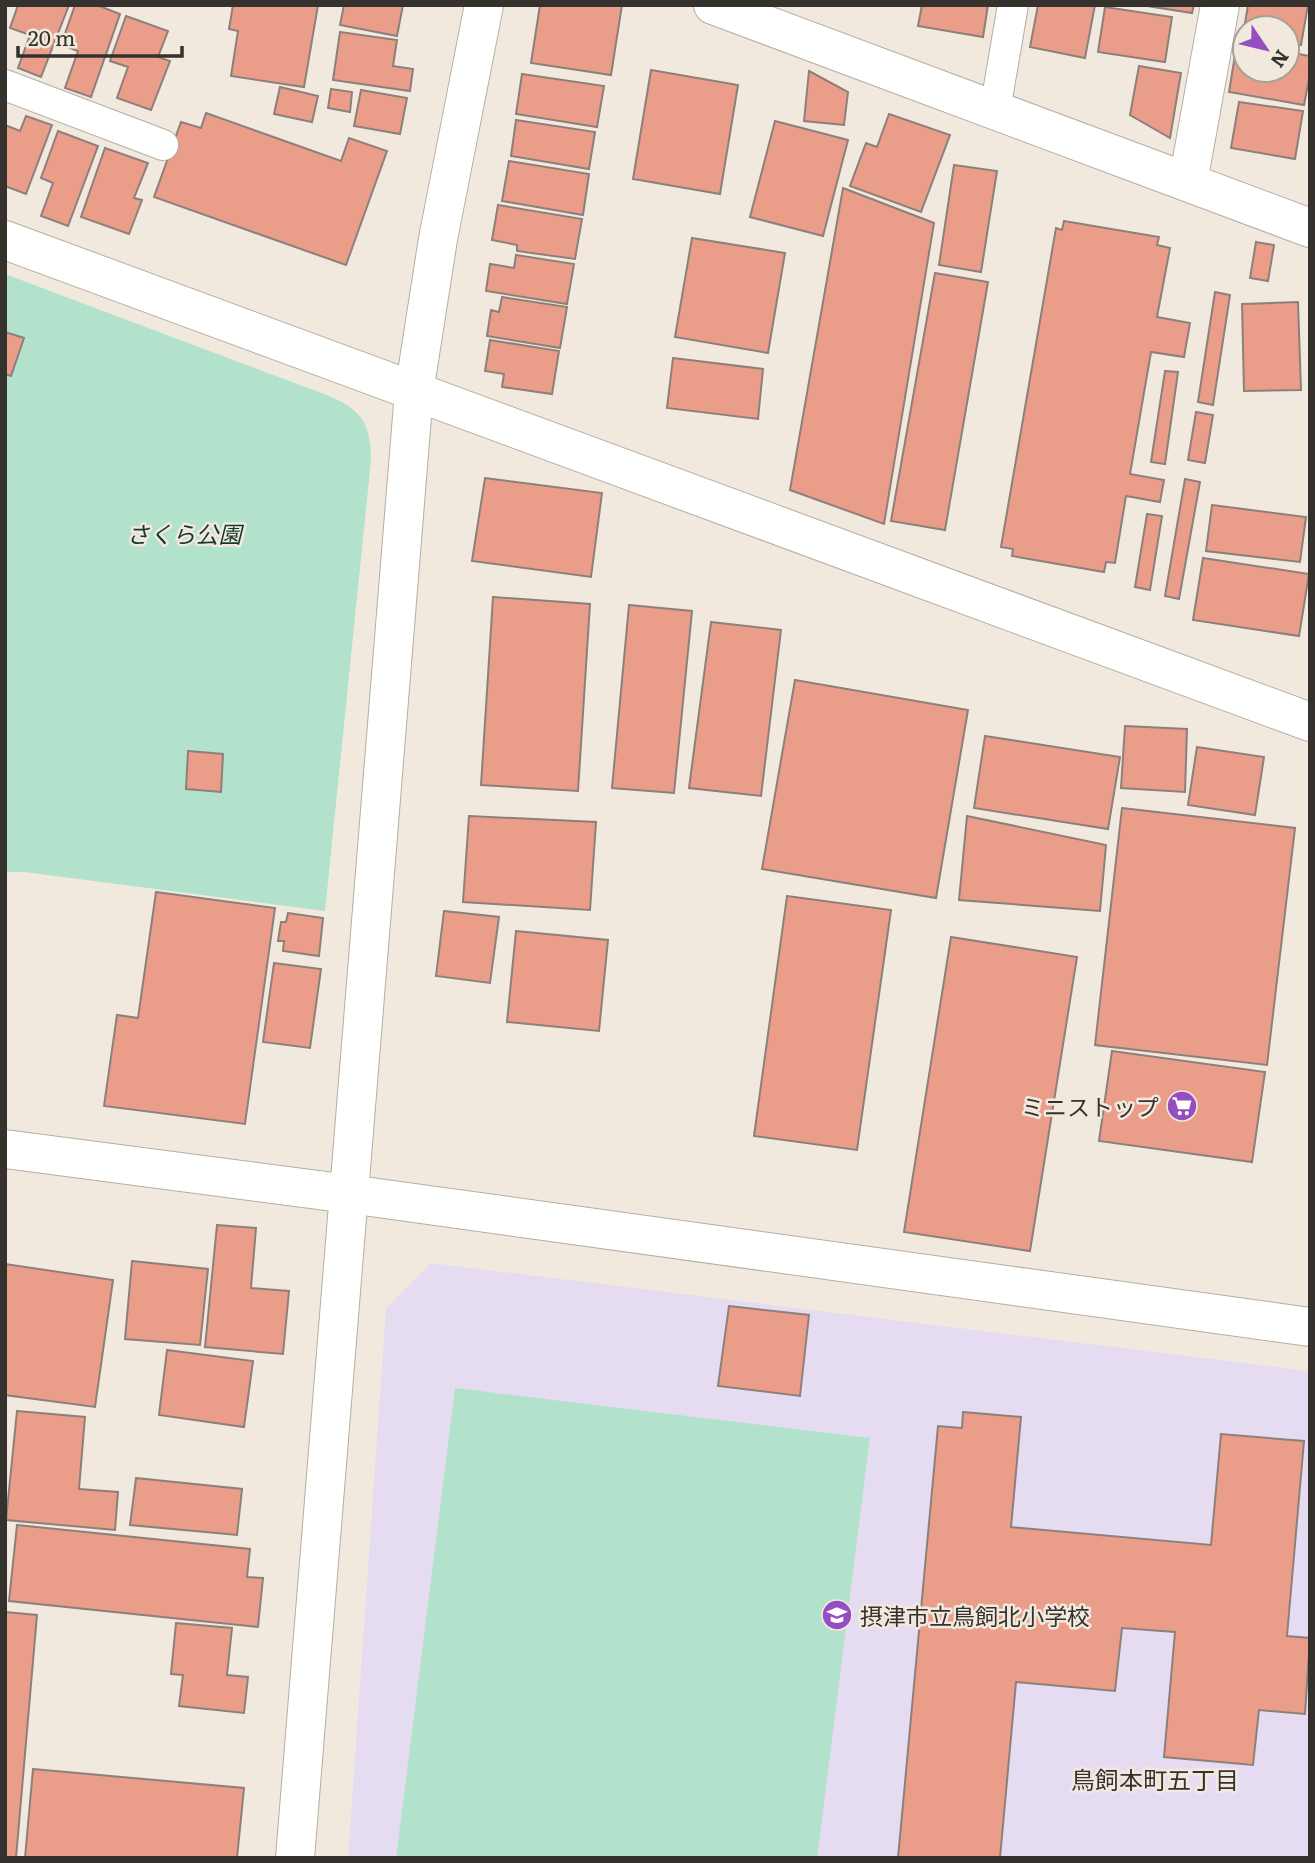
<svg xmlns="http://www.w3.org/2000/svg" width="1315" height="1863" viewBox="0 0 1315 1863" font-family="Literata,'Noto Sans JP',serif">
<rect width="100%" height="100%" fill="#f2e9de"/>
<!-- education -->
<path fill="#e6dcf1" d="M 431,1263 L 1309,1371 L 1310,1858 L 348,1858 L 386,1308 Z"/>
<!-- green -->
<path fill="#b2e2cb" d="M 5,274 L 329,396 C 362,410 371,424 371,460 L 325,911 L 24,872 L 5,872 Z
M 455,1388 L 870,1438 L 817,1858 L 396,1858 Z"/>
<!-- building -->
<path fill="#ea9e89" stroke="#8d7f7b" stroke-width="2" d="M 18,5 L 69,5 L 41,77 L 18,68 L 30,35 L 10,28 Z
M 75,5 L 97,5 L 120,14 L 91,97 L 65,88 L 78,51 L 61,45 Z
M 233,5 L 318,5 L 304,87 L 231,76 L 238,31 L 229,29 Z
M 344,5 L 403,5 L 397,36 L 340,25 Z
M 540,5 L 622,5 L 611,75 L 531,63 Z
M 922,5 L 988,5 L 983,37 L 918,26 Z
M 1038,5 L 1095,5 L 1085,58 L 1030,47 Z
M 1141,5 L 1194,5 L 1192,13 Z
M 1248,5 L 1308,5 L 1301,45 L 1287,42 L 1287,28 L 1245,28 L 1245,36 L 1243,35 Z
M 1105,7 L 1172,17 L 1165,62 L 1098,52 Z
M 126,16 L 168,31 L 158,57 L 170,61 L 151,110 L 117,98 L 128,67 L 110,61 Z
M 340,32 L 397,40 L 393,66 L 413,69 L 410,91 L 333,80 Z
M 1237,43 L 1245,45 L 1245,70 L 1287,70 L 1287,52 L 1310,56 L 1310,74 L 1304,105 L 1229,92 Z
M 1139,66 L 1181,73 L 1170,138 L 1130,115 Z
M 651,70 L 738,85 L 720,194 L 633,179 Z
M 809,71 L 848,92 L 844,125 L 804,121 Z
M 522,74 L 604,86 L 597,127 L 516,114 Z
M 280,87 L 318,96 L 312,122 L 274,114 Z
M 331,89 L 352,92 L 350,112 L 328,108 Z
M 361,90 L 407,98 L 400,134 L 354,126 Z
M 1239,102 L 1303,111 L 1295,159 L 1231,148 Z
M 206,113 L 341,161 L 349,138 L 387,151 L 346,265 L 154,197 L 181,122 L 201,128 Z
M 889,114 L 950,135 L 921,212 L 850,186 L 866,143 L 877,147 Z
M 26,116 L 52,125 L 26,194 L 5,186 L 5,125 L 20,131 Z
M 516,120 L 595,132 L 589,169 L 511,156 Z
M 775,121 L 848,140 L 823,236 L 750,217 Z
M 58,131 L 98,146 L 68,226 L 41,216 L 53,183 L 41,178 Z
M 105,148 L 148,163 L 134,198 L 142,200 L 129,234 L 81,217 Z
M 509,161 L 589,174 L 583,215 L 502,201 Z
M 954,165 L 997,171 L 981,272 L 939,265 Z
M 843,188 L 934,223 L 884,524 L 790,490 Z
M 498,205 L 582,219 L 575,259 L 517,251 L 517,245 L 492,240 Z
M 1064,221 L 1159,237 L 1157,245 L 1170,248 L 1157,317 L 1190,323 L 1184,357 L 1151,352 L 1130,474 L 1164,480 L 1160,502 L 1126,496 L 1115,563 L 1106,562 L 1104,572 L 1012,556 L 1013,549 L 1001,547 L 1056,228 L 1062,230 Z
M 692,238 L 785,253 L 768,353 L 675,337 Z
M 1256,242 L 1274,245 L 1268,281 L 1250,278 Z
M 516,255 L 574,264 L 567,304 L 486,291 L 490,264 L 514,268 Z
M 935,273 L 988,282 L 945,530 L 891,521 Z
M 1215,292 L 1230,295 L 1213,405 L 1198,402 Z
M 502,297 L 567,307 L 560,348 L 487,336 L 491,310 L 499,312 Z
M 1298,302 L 1301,390 L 1244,391 L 1242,304 Z
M 5,332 L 24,338 L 11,376 L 5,374 Z
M 490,340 L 559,351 L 552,394 L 502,387 L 504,374 L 485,371 Z
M 673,358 L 763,369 L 758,419 L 667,408 Z
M 1165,371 L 1178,372 L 1165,464 L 1151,462 Z
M 1196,412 L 1213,415 L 1205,463 L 1188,460 Z
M 485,478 L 602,493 L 591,577 L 472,561 Z
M 1185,479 L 1200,482 L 1179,599 L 1165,596 Z
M 1212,505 L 1306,517 L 1300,562 L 1206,551 Z
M 1147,514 L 1162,516 L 1150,590 L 1135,587 Z
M 1203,558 L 1309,574 L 1299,636 L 1193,620 Z
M 493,597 L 590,604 L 578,791 L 481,785 Z
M 629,605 L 692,611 L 674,793 L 612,788 Z
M 711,622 L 781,630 L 761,796 L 689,788 Z
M 795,680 L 968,710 L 936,898 L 762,869 Z
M 1125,726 L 1187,729 L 1185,792 L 1121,788 Z
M 985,736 L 1120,757 L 1108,829 L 974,808 Z
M 1197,747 L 1264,757 L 1255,815 L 1188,805 Z
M 188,751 L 223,754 L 221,792 L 186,789 Z
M 1122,808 L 1295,828 L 1267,1065 L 1095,1045 Z
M 469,816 L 596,822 L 590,910 L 463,902 Z
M 967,816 L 1106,845 L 1100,911 L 959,900 Z
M 156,892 L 275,908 L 245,1124 L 104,1106 L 117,1015 L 138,1018 Z
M 787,896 L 891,910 L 857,1150 L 754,1136 Z
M 444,911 L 499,917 L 490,983 L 436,976 Z
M 288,913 L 323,918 L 319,956 L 283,951 L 284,941 L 278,941 L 281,922 L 286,922 Z
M 516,931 L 608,940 L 599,1031 L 507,1022 Z
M 951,937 L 1077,957 L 1030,1251 L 904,1232 Z
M 274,963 L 321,969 L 310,1048 L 263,1042 Z
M 1112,1051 L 1265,1072 L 1252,1162 L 1099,1141 Z
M 217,1225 L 256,1228 L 251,1288 L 289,1291 L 283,1354 L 205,1347 Z
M 132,1261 L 208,1269 L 200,1345 L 125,1339 Z
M 5,1264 L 113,1280 L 95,1407 L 5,1395 Z
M 729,1306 L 809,1315 L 800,1396 L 718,1386 Z
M 167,1350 L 253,1361 L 244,1427 L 159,1415 Z
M 17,1411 L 85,1417 L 79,1489 L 118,1492 L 115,1530 L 6,1520 Z
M 963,1412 L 1021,1417 L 1011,1527 L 1211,1545 L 1221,1434 L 1304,1441 L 1287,1636 L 1310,1638 L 1305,1714 L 1259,1710 L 1253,1765 L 1164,1757 L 1175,1632 L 1122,1628 L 1115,1691 L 1016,1682 L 1000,1858 L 898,1858 L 938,1426 L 962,1428 Z
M 136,1478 L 242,1489 L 237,1535 L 130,1525 Z
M 17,1525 L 250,1549 L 247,1577 L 263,1578 L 258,1627 L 9,1601 Z
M 5,1612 L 37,1615 L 16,1858 L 5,1858 Z
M 176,1623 L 232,1628 L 227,1675 L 248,1677 L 244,1713 L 179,1706 L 183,1675 L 171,1674 Z
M 33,1769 L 244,1788 L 237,1858 L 25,1858 Z"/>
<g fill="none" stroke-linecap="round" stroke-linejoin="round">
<!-- service casing -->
<g stroke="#b6aea3" stroke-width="32">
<path id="service" d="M 5,85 L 163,145
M 995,110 L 1013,5"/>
</g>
<!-- minor casing -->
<g stroke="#b6aea3" stroke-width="40">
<path id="minor" d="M 713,5 L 1310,228
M 1188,182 L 1220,5
M 5,240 L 1310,722"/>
</g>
<!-- tertiary casing -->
<g stroke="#b6aea3" stroke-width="40">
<path id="tertiary" d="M 5,1149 L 349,1194 L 1310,1327
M 295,1858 L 414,392 L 438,239 L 484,5"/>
</g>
<!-- service -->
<use href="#service" stroke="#fff" stroke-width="30"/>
<!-- minor -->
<use href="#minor" stroke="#fff" stroke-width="38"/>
<!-- tertiary -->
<use href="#tertiary" stroke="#fff" stroke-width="38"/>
</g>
<!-- icons -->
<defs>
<g id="supermarket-disc" transform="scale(1.575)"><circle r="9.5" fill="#954dc0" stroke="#f2e9de"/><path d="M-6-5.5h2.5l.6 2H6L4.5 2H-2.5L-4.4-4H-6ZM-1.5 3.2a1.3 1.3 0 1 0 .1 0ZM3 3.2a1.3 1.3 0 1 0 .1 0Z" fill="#fff"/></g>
<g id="school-disc" transform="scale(1.575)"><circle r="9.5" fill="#954dc0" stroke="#f2e9de"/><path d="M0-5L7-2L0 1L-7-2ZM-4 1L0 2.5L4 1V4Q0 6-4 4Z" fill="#fff"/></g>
</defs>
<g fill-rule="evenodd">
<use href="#supermarket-disc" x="1182" y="1106"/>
<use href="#school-disc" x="837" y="1615"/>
</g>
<g text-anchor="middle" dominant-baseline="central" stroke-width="5" stroke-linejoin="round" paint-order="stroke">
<!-- park labels -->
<g font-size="23" font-style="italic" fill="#13392a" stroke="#f2e9de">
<text x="184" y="533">さくら公園</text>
</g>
<!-- poi labels -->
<g font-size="23" fill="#35322d" stroke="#f2e9de" text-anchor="end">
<text x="1159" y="1106">ミニストップ</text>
<text x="860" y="1615" text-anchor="start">摂津市立鳥飼北小学校</text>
</g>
<!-- neighbourhood labels -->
<g font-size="24" fill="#35322d" stroke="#f2e9de">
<text x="1155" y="1778">鳥飼本町五丁目</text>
</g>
</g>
<!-- border -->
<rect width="1315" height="1863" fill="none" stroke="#35322d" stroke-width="14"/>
<!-- north arrow -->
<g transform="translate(1266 49) rotate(125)"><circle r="33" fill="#f2e9de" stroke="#a6a097" stroke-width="2"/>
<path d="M0-5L12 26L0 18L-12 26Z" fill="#954dc0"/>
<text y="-10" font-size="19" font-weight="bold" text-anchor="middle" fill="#35322d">N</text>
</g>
<!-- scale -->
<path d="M18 46v10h164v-10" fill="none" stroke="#35322d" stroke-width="3.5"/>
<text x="28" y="46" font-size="21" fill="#35322d" stroke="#f2e9de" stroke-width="5" paint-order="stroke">20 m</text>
</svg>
